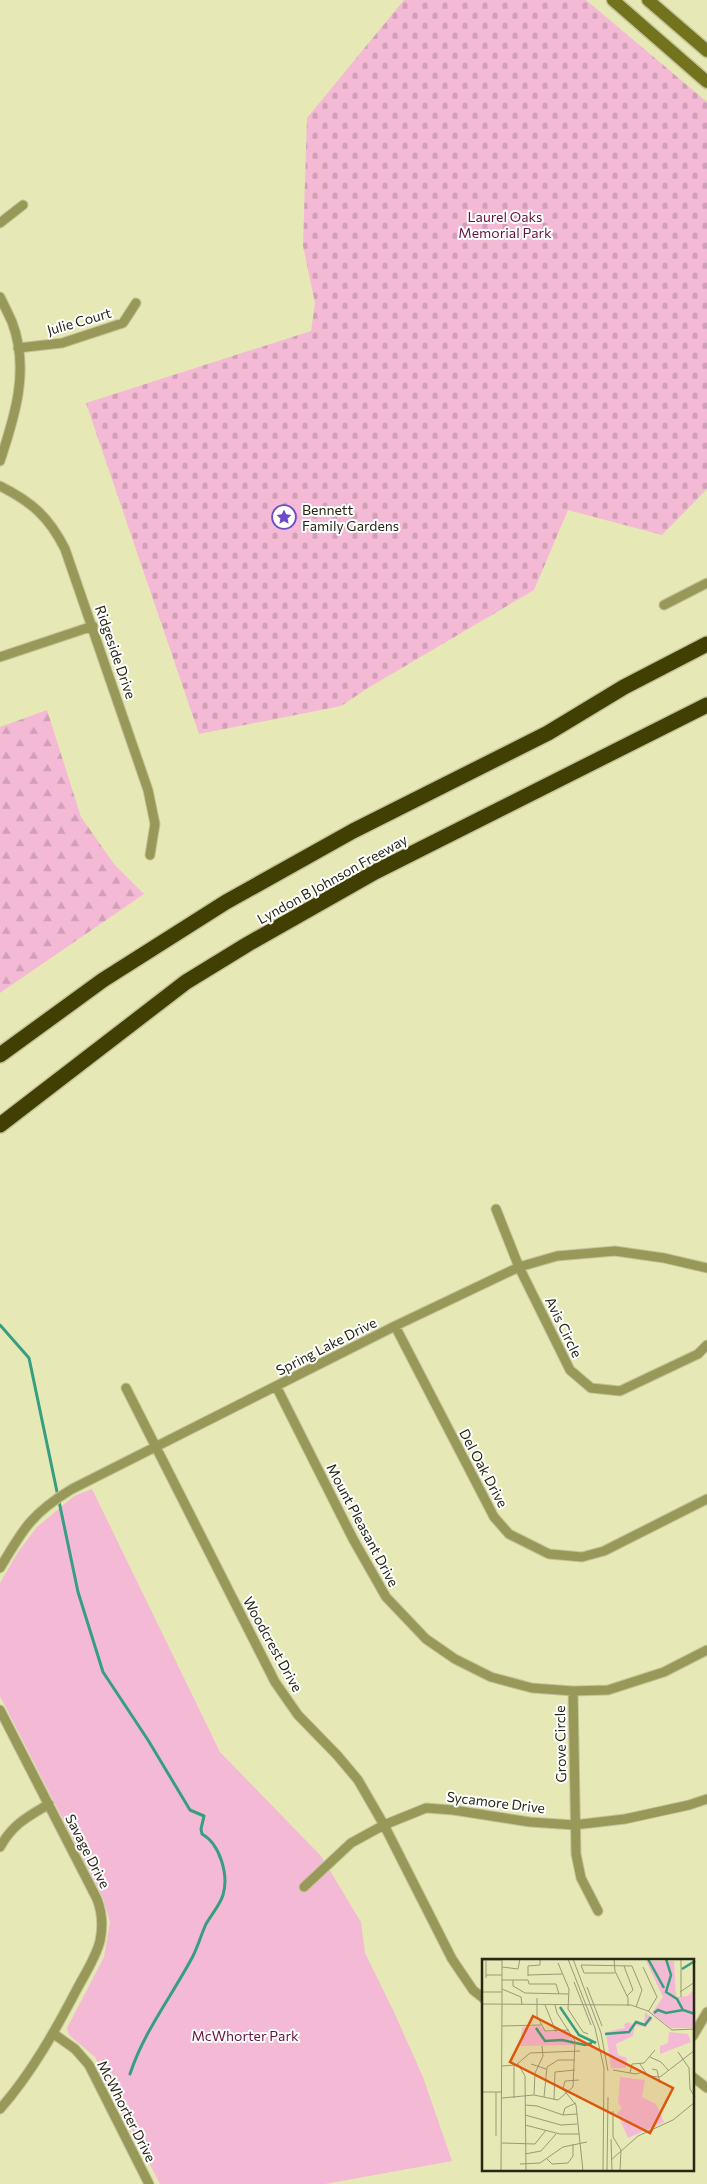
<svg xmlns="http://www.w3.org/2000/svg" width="707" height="2184" viewBox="0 0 707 2184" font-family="Commissioner,sans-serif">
<defs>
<pattern id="forest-firs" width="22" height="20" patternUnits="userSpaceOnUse" patternTransform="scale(1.25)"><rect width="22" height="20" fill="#f4bad5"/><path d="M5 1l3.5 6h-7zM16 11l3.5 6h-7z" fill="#d1a0b6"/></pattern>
<pattern id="cemetery-stones" width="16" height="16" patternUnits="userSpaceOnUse" patternTransform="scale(1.25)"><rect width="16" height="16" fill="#f4bad5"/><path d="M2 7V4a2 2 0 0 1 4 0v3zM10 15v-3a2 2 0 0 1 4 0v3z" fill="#d1a0b6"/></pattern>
</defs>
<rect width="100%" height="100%" fill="#e6e8b6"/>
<!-- forest -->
<path fill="url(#forest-firs)" d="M 47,710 L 81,817 L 114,864 L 144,894 L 0,993 L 0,727 Z"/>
<!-- cemetery -->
<path fill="url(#cemetery-stones)" d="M 404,0 L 586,0 L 707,102 L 707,489 L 662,535 L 568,510 L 534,590 L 368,688 L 341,706 L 199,734 L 86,403 L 311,331 L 315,303 L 303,246 L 307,118 Z"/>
<!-- park -->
<path fill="#f4bad5" d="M 92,1489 L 220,1752 L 321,1856 L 361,1922 L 365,1953 L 393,2010 L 423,2077 L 452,2161 L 325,2184 L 160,2184 L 95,2057 L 69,2035 L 67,2028 L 104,1957 L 110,1922 L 103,1898 L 0,1696 L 0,1583 L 18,1552 L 37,1527 L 74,1496 Z"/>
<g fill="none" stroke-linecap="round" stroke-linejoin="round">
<!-- stream -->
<path stroke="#379e7f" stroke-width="3" d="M 0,1325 L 29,1358 L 78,1592 L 103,1672 L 148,1740 L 190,1810 L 204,1816 L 201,1829 L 202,1834 C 220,1844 229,1875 223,1895 C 220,1905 211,1915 206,1924 C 201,1935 198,1946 193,1956 C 172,1996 144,2031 130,2074"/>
<!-- street casing -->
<g stroke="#c3c599" stroke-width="11">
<path id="street" d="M 0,223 L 23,205
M 0,297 C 4,305 8,313 12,322 C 30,369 15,416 0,461
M 18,348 L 62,343 L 123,323 L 136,303
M 0,486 C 32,502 49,517 65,549 L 148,790 L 155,824 L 150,855
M 664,605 L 707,583
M 0,657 L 93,626
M 496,1209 L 519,1267 L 570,1370 L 591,1388 L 620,1391 L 698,1354 L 707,1345
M 395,1326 L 494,1517 L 509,1534 L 549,1554 L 582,1557 L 604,1551 L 707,1499
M 276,1386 L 353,1539 L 386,1597 L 426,1639 L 455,1659 L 491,1677 L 532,1688 L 573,1691 L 608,1690 L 664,1672 L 707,1650
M 126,1388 L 275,1682 L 298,1715 L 337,1755 L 358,1780 L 384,1825 L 452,1959 L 473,1990 L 483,1998
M 0,1568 C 23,1529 32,1513 72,1489 L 395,1326 L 519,1267 L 557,1256 L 615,1251 L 664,1258 L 707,1268
M 573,1691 L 576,1854 L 581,1878 L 598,1911
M 0,1710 L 97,1899 C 102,1912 103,1927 100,1941 C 96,1957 85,1974 77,1989 C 55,2031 31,2074 0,2109
M 0,1847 C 13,1824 27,1817 49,1804
M 304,1887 L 351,1843 L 384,1825 L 426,1808 L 453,1810 L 530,1822 L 574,1825 L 625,1819 L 689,1805 L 707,1799
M 54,2034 L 75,2049 L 89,2065 L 149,2184
M 693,2036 L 707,2012
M 693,2077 L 707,2088"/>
</g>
<!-- secondary casing -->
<g stroke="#c3c599" stroke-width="15">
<path id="secondary" d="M 613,0 L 707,82
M 648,0 L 707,51"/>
</g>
<!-- highway casing -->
<g stroke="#c3c599" stroke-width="18">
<path id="highway" d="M 0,1055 L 103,980 L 226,902 L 353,831 L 548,733 L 624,687 L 707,644
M 0,1125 L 186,982 L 248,944 L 375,872 L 707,705"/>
</g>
<!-- street -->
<use href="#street" stroke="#989958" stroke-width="9"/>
<!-- secondary -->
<use href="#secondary" stroke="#73731d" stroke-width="12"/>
<!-- highway -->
<use href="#highway" stroke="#414002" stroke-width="15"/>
</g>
<!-- icons -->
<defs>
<g id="sight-ring" transform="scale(1.25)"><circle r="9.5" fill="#fff" stroke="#6a4dc6" stroke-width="1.5"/><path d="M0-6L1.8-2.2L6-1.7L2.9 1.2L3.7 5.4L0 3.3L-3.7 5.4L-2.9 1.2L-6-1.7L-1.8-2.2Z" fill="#6a4dc6"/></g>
</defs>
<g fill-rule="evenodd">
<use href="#sight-ring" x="284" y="517"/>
</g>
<g text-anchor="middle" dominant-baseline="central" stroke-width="4" stroke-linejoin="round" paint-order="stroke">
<!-- park labels -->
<g font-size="14" fill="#671044" stroke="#fff">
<text x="505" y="216">Laurel Oaks<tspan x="505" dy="16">Memorial Park</tspan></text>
<text x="245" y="2035">McWhorter Park</text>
</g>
<!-- street labels -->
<g font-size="14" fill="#262714" stroke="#fff">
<text transform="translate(79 321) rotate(-16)">Julie Court</text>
<text transform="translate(116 652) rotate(71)">Ridgeside Drive</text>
<text transform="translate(332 879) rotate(-29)">Lyndon B Johnson Freeway</text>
<text transform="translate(564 1327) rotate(64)">Avis Circle</text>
<text transform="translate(326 1346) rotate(-27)">Spring Lake Drive</text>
<text transform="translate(484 1468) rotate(62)">Del Oak Drive</text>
<text transform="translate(363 1525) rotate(62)">Mount Pleasant Drive</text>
<text transform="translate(273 1644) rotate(61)">Woodcrest Drive</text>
<text transform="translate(560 1744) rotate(-91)">Grove Circle</text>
<text transform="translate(496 1802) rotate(7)">Sycamore Drive</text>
<text transform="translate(88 1851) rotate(63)">Savage Drive</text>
<text transform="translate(127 2111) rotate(63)">McWhorter Drive</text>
</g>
<!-- poi labels -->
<g font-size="14" fill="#262714" stroke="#fff" text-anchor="start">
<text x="302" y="509">Bennett<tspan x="302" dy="16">Family Gardens</tspan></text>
</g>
</g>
<!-- overview -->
<g transform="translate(482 1959)">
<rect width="212" height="212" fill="#e6e8b6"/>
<path d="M 163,53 L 171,60 L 163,68 L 153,66 L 151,77 L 134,85 L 136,96 L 145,99 L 144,109 L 129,109 L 124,73 L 143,69 L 142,65 L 147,63 L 150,66 L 155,61 L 162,66 Z" fill="#f4bad5"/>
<path d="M 138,118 L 163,121 L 160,138 L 174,145 L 182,163 L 146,179 L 135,154 L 140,149 L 136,144 Z" fill="#f4bad5"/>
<path d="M 164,2 L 192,2 L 194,38 L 206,37 L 212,30 L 212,69 L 189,69 L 170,54 L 181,38 ZM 58,67 L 66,73 L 86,72 L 93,86 L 38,87 L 40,68 ZM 187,73 L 206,75 L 209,83 L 178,95 L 178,87 L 186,84 Z" fill="#f4bad5"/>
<path fill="none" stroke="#379e7f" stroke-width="2.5" d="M 166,0 L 182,29M 184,0 L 189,16 L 184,33 L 195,40 L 201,51 L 213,55M 200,10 L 213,2M 78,48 L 97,76 L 114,84M 172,54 L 176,51 L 184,54 L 201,51M 54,69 L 63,82 L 80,81 L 103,86 L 110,84M 123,75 L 147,73 L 154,63 L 163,66 L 169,58"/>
<path fill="none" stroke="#999b75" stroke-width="1" d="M 86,0 L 113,69 L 122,109 L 121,212M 91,0 L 119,74 L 126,112M 132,0 L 133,12 L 146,39 L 146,47M 199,0 L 199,38M 0,1 L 20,1M 76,4 L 87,30 L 86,50 L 101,73 L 106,75M 142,7 L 151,31 L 145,37M 20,8 L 36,10 L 38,0M 161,8 L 175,38 L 166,53M 133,14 L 102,14 L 99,6 L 150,7 L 160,31 L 154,48M 4,16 L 20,16M 46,16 L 80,15M 46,17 L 46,7 L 58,6 L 58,0M 4,19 L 4,1M 20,21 L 46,21M 31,21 L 31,27 L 43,34 L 86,35M 46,21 L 47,25 L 74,25 L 77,35M 92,23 L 109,66M 105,28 L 120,67M 20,30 L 39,38 L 40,46M 0,33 L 20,33M 198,33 L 213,23M 55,39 L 55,57 L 63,72 L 87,71M 0,45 L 149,46 L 166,52 L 190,71 L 213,70M 20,45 L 20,0M 63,46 L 74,73M 20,67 L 59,66M 196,93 L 207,109 L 208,130 L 213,138M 168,98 L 179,103 L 187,112M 36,105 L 43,117 L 44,212M 49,105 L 64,110M 158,105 L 166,117 L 178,118 L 213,91M 20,107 L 34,106 L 48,94 L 98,92M 32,107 L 32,139M 170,110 L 175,111 L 178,124M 131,111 L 154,115 L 161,113M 148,114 L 150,105 L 162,104 L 173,91M 97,121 L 83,122 L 81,130 L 94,146 L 101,212M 0,133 L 20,133M 52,136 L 53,114 L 61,97 L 60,87M 62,138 L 65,108 L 76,101 L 93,101M 20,139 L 52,136 L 76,141 L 91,128 L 93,82 L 75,54 L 73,46M 72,141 L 73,113 L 93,111M 43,146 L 55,147 L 81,156 L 95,155M 131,152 L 131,178 L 139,191 L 138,212M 43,156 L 79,166 L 95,165M 81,156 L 83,149 L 94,144M 43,166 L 78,175 L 97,175M 14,177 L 14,133M 129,180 L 130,212M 20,184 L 53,185 L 64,171M 43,195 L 59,192 L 74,175M 65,200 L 70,205 L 86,204 L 91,197 L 91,185M 129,201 L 156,177 L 191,161 L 213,143M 38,205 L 58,204 L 81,188 L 105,183M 19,212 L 20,45M 125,212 L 126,138"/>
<path fill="#de560c" fill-opacity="0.15" stroke="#de560c" stroke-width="2.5" d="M 51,57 L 191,129 L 168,174 L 28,103 Z"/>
<rect width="212" height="212" fill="none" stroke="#262714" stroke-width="2.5"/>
</g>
</svg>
